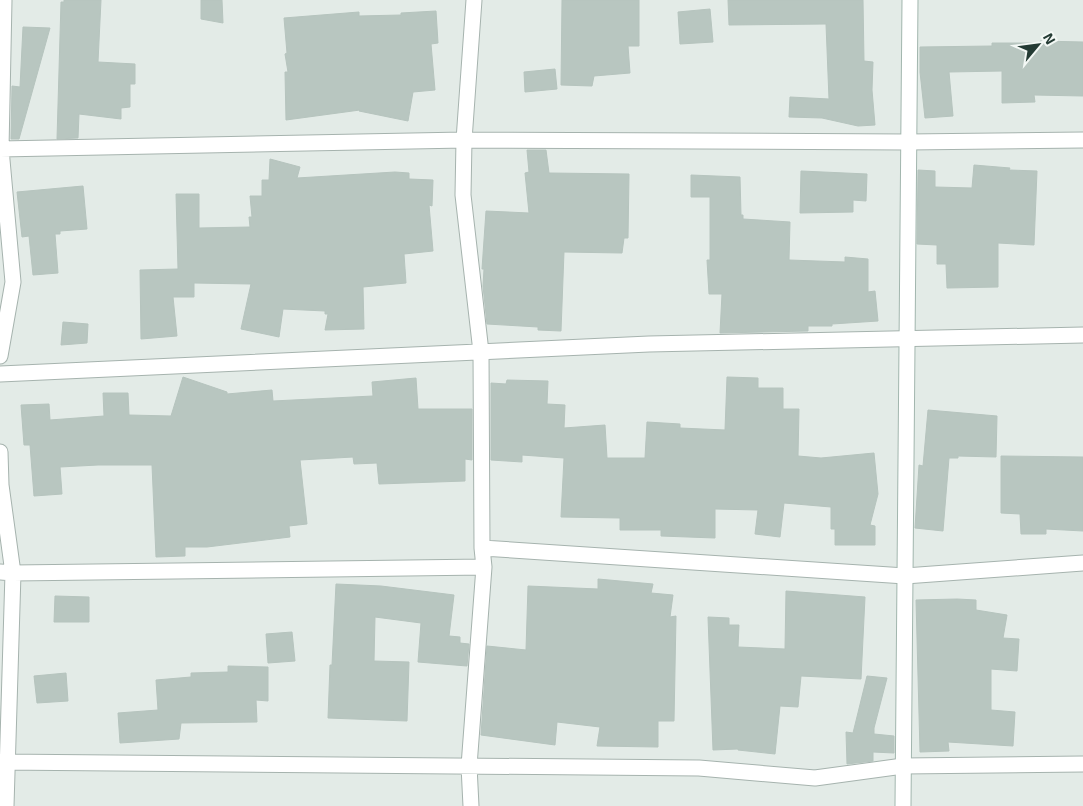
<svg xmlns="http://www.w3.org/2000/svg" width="1083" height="806" viewBox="0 0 1083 806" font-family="'Exo 2',sans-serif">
<rect width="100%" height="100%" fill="#e3ebe7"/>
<!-- building -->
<path fill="#b8c6c0" stroke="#b6c4be" d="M 64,0 L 101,0 L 98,62 L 135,64 L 135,84 L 130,84 L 130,107 L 121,108 L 121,119 L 79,114 L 78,138 L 57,139 L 61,2 L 64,2 Z
M 201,0 L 222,0 L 223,23 L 201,19 Z
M 562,0 L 639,0 L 639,46 L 628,46 L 630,73 L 594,76 L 592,86 L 561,85 Z
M 728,0 L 863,0 L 864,61 L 873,62 L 872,90 L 875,125 L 858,126 L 822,118 L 789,117 L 790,97 L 829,99 L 826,24 L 729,25 Z
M 710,9 L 713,42 L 680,44 L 678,12 Z
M 436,11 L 438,43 L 431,44 L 435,90 L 413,92 L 408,121 L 359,111 L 360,110 L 286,120 L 285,72 L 288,72 L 285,54 L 287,53 L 284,18 L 359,12 L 359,16 L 401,15 L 401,13 Z
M 23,27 L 50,28 L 19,139 L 11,139 L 12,86 L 20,87 Z
M 1040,41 L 1083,42 L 1083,96 L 1034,95 L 1035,102 L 1002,103 L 1002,71 L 949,72 L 953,116 L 925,118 L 920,72 L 920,47 L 992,46 L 992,43 L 1040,43 Z
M 555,69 L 557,89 L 525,92 L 524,72 Z
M 527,150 L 546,150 L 549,173 L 629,174 L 628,238 L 624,238 L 622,253 L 564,252 L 561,331 L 538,330 L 538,327 L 487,324 L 483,286 L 484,269 L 482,269 L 486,211 L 529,213 L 525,173 L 529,172 Z
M 270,159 L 300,167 L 297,178 L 395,172 L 409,173 L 409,179 L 433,180 L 432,206 L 429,205 L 433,251 L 404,254 L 406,283 L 363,287 L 364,329 L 325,330 L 328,314 L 325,314 L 325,311 L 283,309 L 279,337 L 241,329 L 251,284 L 194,283 L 194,297 L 173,297 L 177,336 L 141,339 L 140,270 L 178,269 L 176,194 L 199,194 L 199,228 L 250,227 L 249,217 L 252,217 L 250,196 L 262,196 L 262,180 L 269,180 Z
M 974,165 L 1010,168 L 1009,170 L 1037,171 L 1034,245 L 998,243 L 998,287 L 947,288 L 946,264 L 937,264 L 937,245 L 917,244 L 918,170 L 935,171 L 935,187 L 972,188 Z
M 801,171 L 867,174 L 866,201 L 853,200 L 853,212 L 800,213 Z
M 691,175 L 740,177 L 741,215 L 743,215 L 743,219 L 790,222 L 789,260 L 845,262 L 845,257 L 868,259 L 868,292 L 875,291 L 878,321 L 832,324 L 832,326 L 808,326 L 808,331 L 720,333 L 722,294 L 709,294 L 707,260 L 710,260 L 710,197 L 691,197 Z
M 83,186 L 87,229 L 60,231 L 60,234 L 55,234 L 58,273 L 33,275 L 29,236 L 22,237 L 17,192 Z
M 63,322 L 88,324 L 87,343 L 61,345 Z
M 183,377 L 227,392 L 227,394 L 272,390 L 273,401 L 373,396 L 372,382 L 416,378 L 418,409 L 472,409 L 472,460 L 465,459 L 465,481 L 379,484 L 377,463 L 354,464 L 353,457 L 300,460 L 307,524 L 289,526 L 290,537 L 207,547 L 185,547 L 185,556 L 156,557 L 152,465 L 98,465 L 60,467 L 62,494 L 34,496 L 30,445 L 24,445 L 21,405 L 49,404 L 50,420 L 104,416 L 103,393 L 128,393 L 129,415 L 171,416 Z
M 727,377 L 758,378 L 758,388 L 783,388 L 783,409 L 799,409 L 798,456 L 821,458 L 874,453 L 878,494 L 870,525 L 875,526 L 875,545 L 835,545 L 835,529 L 831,529 L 831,507 L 784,503 L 780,537 L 755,534 L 758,510 L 715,509 L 715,538 L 661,536 L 661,530 L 620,530 L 620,518 L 561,517 L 564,458 L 522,455 L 522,462 L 491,460 L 491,383 L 506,384 L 507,380 L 548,381 L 547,404 L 565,405 L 564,428 L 605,425 L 607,458 L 645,458 L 647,422 L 680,424 L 680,428 L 725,430 Z
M 928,410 L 997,416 L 996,457 L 958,456 L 958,458 L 949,458 L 943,531 L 915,528 L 919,465 L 923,466 Z
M 1001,456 L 1083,457 L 1083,531 L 1046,529 L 1046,534 L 1021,534 L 1020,514 L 1001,513 Z
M 598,579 L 653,584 L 651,593 L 673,595 L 670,617 L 676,616 L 674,721 L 658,721 L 658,747 L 597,746 L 600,727 L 557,722 L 555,745 L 481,735 L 487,646 L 526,650 L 528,586 L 598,589 Z
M 336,584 L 381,586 L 454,595 L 449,636 L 460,637 L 460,643 L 469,644 L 467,666 L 418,662 L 421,623 L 375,617 L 374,661 L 409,662 L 407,721 L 328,718 L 330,665 L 332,665 Z
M 786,591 L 865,597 L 861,679 L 801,676 L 798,707 L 780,706 L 775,754 L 738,750 L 738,749 L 713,750 L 708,617 L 729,618 L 729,625 L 739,625 L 738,647 L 785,649 Z
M 55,596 L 89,597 L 89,622 L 54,622 Z
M 957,599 L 976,600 L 976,610 L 1007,615 L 1003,638 L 1019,639 L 1017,671 L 991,669 L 991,710 L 1015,712 L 1013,746 L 948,742 L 949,751 L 920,752 L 916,600 Z
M 292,632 L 295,661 L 268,663 L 266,634 Z
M 228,666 L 268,667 L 268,701 L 256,700 L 257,722 L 181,723 L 179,739 L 120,743 L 118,713 L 158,710 L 156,680 L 191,677 L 191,673 L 228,672 Z
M 66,673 L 68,701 L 37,703 L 34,676 Z
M 867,676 L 887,678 L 874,728 L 874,734 L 894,736 L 894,753 L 873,752 L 873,761 L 847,764 L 846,732 L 853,733 Z"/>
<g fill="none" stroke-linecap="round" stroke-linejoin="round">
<!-- street casing -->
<g stroke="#a6b3ae" stroke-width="17">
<path id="street" d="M 0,149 L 464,140 L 908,142 L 1083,140
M 0,356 L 13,282 L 1,149 L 4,0
M 0,374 L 649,344 L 1083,335
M 0,452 L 1,485 L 13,573 L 6,806
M 482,548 L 905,576 L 1083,563
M 0,572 L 13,573 L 484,567
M 0,762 L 699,768 L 815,778 L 903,766 L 1083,764
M 471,806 L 469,766 L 484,567 L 482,548 L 481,352 L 463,195 L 464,140 L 474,0"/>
</g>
<!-- secondary casing -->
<g stroke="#a2b6ae" stroke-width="17">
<path id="secondary" d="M 903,806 L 910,0"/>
</g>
<!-- street -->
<use href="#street" stroke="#fff" stroke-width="15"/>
<!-- secondary -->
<use href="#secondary" stroke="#fff" stroke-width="15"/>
</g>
<!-- north arrow -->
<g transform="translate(1038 45) rotate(61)" stroke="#f3f8f5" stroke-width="4" paint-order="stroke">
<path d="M0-4L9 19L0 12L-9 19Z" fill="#243b34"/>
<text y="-8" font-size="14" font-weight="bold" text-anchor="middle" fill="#243b34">N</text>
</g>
</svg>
